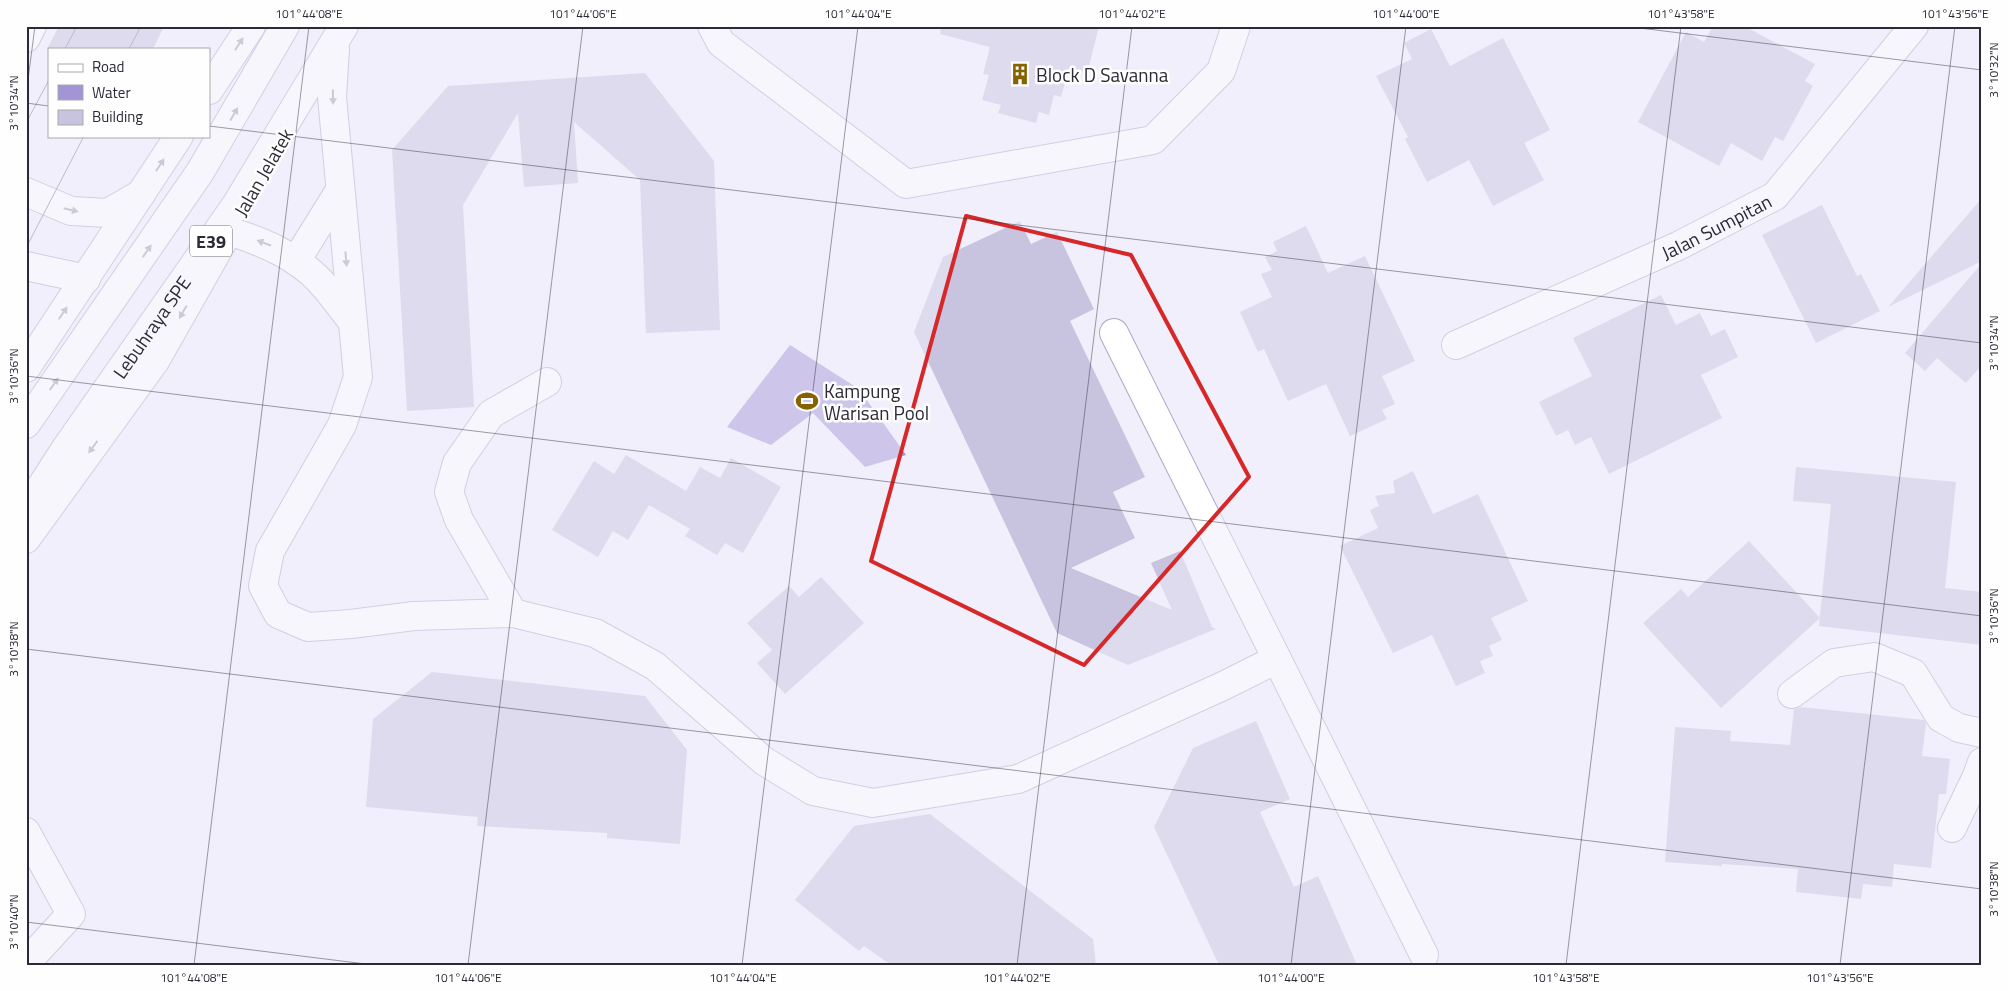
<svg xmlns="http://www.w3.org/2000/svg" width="2008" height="991" viewBox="0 0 2008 991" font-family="'Titillium Web',sans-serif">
<rect width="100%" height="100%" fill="#f1effb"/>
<!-- water -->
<path fill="#a394d5" d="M 790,345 L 859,389 L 906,455 L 865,467 L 813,413 L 771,445 L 727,427 Z"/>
<!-- building -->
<path fill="#c8c3df" d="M 59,26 L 164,26 L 153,49 L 47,49 Z
M 941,26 L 1099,26 L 1087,74 L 1069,69 L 1061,97 L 1054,95 L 1049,115 L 1039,112 L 1036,123 L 998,113 L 1001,105 L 982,100 L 989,75 L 983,74 L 990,47 L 940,34 Z
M 1713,26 L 1744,26 L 1815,64 L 1805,81 L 1813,86 L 1783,141 L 1775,137 L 1762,161 L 1731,143 L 1719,166 L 1638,122 L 1686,32 L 1704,42 Z
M 1431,29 L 1450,66 L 1503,38 L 1550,130 L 1524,143 L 1544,180 L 1493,206 L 1469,160 L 1427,182 L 1405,139 L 1408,137 L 1376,76 L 1412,59 L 1404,43 Z
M 645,73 L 714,161 L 720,330 L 646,333 L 640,180 L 574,122 L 578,183 L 524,187 L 518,113 L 463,205 L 474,407 L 407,411 L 392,150 L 448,86 Z
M 1982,198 L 1982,261 L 1888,307 Z
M 1822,205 L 1857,276 L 1861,274 L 1880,311 L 1816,343 L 1762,235 Z
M 1020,221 L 1031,244 L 1057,232 L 1094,309 L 1070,321 L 1145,477 L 1113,492 L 1135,538 L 1071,568 L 1172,610 L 1151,563 L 1180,551 L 1212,627 L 1216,629 L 1128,665 L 1057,633 L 914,332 L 943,257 Z
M 1306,226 L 1328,273 L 1365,256 L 1415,361 L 1382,376 L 1395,404 L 1382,410 L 1387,419 L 1350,436 L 1326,384 L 1288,401 L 1264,349 L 1258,352 L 1240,312 L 1272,297 L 1261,274 L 1272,270 L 1265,257 L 1277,251 L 1273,242 Z
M 1982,263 L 1982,365 L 1966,383 L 1937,358 L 1925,371 L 1905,353 Z
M 1661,295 L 1676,325 L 1700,313 L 1711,336 L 1725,329 L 1738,357 L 1701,375 L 1722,418 L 1609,474 L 1591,437 L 1575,445 L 1568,430 L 1556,436 L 1539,402 L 1592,376 L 1573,338 Z
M 626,455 L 686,491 L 700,467 L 720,478 L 731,458 L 781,487 L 743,553 L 725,543 L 717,555 L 685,536 L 690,529 L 649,505 L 628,540 L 613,531 L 598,557 L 552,530 L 594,461 L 614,474 Z
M 1796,467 L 1956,482 L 1945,588 L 1982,592 L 1982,645 L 1819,626 L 1831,504 L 1793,501 Z
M 1413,471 L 1433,514 L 1478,494 L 1528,601 L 1491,618 L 1502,640 L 1489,646 L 1493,656 L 1480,661 L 1485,673 L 1456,686 L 1432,635 L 1393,653 L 1340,546 L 1378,528 L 1370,510 L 1379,506 L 1375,496 L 1395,493 L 1393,481 Z
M 1749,541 L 1820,618 L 1721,708 L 1643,623 L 1681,589 L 1688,597 Z
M 821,577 L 864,623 L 785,694 L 757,663 L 772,650 L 747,623 L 789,586 L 799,597 Z
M 432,672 L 645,696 L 687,750 L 680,844 L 607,838 L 607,833 L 477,826 L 478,817 L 366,807 L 373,719 Z
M 1801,707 L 1924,720 L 1926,723 L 1922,756 L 1950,759 L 1946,794 L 1939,794 L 1931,868 L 1894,864 L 1892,887 L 1863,884 L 1861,899 L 1796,892 L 1798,869 L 1722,864 L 1722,866 L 1665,862 L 1675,727 L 1731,731 L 1730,741 L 1790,745 L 1794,709 Z
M 1256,721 L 1290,799 L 1260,812 L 1294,887 L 1318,876 L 1357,965 L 1219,965 L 1154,827 L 1193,748 Z
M 930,814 L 1093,939 L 1096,965 L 891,965 L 864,946 L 859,951 L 795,900 L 854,826 Z"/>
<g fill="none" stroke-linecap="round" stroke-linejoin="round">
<!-- minor casing -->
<g stroke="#aea8c4" stroke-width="30">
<g id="minor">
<path d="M 712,26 L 721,43 L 906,184 L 1153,140 L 1221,71 L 1236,26"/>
<path d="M 26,38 L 32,26"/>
<path d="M 335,49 L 332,97 L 358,377 L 342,425 L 270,551 L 263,586 L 278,614 L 308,627 L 351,624 L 414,616 L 513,613 L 595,633 L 655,666 L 764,761 L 813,791 L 873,803 L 1018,779 L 1223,686 L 1277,659 L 1114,333"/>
<path d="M 26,192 L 71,211 L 108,213 L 141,194"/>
<path d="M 229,231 C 263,242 295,255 320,281 C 331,293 341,307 351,320"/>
<path d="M 296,261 L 340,190"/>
<path d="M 26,266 L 86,279"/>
<path id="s1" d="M 1456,345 L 1678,246 L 1775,196 L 1914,26"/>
<path d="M 513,613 L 459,520 L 449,492 L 457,463 L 491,414 L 547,382"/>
<path d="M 1277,659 L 1424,955"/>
<path d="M 1792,694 L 1834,663 L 1874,657 L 1913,673 L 1941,718 L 1959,728 L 1982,733"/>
<path d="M 1952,828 L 1977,776 L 1982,762"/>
<path d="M 26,832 L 71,914 L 26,963"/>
</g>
</g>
<!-- major casing -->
<g stroke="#aea8c4" stroke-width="30">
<path id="major" d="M 209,90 L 251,26
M 26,368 L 179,136
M 26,539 L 155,361 L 222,243"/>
</g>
<!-- highway casing -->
<g stroke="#aea8c4" stroke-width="30">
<g id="highway">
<path d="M 26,424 L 200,172 L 285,26"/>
<path id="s2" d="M 26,510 L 66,448 L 236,205 L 344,26"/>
</g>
</g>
<!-- minor -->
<use href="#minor" stroke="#fff" stroke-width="28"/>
<!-- major -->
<use href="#major" stroke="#fff" stroke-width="28"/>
<!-- highway -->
<use href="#highway" stroke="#fff" stroke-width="28"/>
<!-- tram -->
<path stroke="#7f7d88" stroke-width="1" d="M 65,49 L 77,26
M 129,49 L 141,26
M 26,123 L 49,80
M 26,248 L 84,136"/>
</g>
<!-- one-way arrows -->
<defs><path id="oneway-solid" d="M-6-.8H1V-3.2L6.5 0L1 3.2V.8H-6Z" transform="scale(1.25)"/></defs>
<g fill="#a09fa4">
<use href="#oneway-solid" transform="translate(239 44) rotate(-57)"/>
<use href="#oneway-solid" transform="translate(333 97) rotate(89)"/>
<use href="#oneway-solid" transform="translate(234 114) rotate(-60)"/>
<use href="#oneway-solid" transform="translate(160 165) rotate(-57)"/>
<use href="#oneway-solid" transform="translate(71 210) rotate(13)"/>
<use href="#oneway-solid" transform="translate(264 243) rotate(-159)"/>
<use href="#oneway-solid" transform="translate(147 251) rotate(-56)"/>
<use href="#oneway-solid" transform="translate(346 259) rotate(85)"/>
<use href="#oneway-solid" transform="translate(183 312) rotate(120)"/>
<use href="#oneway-solid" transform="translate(63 313) rotate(-56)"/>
<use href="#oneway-solid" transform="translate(54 384) rotate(-55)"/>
<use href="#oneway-solid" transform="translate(93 447) rotate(126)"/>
</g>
<!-- marked area -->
<path d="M0 0H2008V991H0ZM 966,216 L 1131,255 L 1249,477 L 1084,665 L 871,561 Z" fill="#f1effb" fill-opacity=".55" fill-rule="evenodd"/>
<path fill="none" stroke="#d62828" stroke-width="4" stroke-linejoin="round" d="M 966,216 L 1131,255 L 1249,477 L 1084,665 L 871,561 Z"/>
<!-- ticks -->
<path fill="none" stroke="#2c2a35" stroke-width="1" stroke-opacity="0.45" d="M 1623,26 L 1982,70M 26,95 L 35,26M 26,103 L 49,106M 209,126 L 1982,343M 26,376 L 1982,616M 26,649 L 1982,889M 26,922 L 374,965M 194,965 L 309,26M 468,965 L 583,26M 742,965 L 858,26M 1017,965 L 1132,26M 1291,965 L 1406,26M 1566,965 L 1681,26M 1840,965 L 1955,26"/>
<!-- icons -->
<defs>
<g id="building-bare" transform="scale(1.725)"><path d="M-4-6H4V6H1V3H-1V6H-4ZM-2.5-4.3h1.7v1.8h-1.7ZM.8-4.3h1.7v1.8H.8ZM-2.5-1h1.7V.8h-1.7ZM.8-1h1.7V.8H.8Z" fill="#866300" stroke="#fefefe" stroke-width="2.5" paint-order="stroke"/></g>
<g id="stadium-bare" transform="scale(1.725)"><path d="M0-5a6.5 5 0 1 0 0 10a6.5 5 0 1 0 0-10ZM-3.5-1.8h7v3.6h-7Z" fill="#866300" stroke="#fefefe" stroke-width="2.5" paint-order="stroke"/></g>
</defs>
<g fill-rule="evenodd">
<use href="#building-bare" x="1020" y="74"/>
<use href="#stadium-bare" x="807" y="401"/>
</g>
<g text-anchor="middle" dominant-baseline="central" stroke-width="5" stroke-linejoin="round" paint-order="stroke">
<!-- shield labels -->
<rect fill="#fefefe" stroke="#6b6a71" stroke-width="1" x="190" y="225.5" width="42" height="31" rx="4"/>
<g font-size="18" font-weight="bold" fill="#2c2a35">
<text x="211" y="241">E39</text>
</g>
<!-- poi labels -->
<g font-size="19" fill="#2c2a35" stroke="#fefefe" text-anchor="start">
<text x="1036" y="74">Block D Savanna</text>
<text x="824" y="390">Kampung<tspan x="824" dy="22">Warisan Pool</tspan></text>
</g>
<!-- street labels -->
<g font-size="19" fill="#2c2a35" stroke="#fefefe">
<text transform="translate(263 172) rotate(-60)">Jalan Jelatek</text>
<text stroke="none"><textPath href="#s1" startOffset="286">Jalan Sumpitan</textPath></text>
<text stroke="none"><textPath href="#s2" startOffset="222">Lebuhraya SPE</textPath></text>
</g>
</g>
<!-- border -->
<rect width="2008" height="991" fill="none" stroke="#fefefe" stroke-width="55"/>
<!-- legend -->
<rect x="48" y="48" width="162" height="90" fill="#fefefe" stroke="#aaa9ae"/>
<rect x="58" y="64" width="25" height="8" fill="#ffffff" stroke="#aaa9ae"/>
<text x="92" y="72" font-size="15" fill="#2c2a35">Road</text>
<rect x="58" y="85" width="25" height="15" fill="#a394d5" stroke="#aaa9ae"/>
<text x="92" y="98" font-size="15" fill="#2c2a35">Water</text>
<rect x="58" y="110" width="25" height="15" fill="#c8c3df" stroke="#aaa9ae"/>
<text x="92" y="122" font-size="15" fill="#2c2a35">Building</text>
<rect x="28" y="28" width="1952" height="936" fill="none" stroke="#2c2a35" stroke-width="2"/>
<g font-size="12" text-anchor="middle" fill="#2c2a35">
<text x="309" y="18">101°44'08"E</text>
<text x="583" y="18">101°44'06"E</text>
<text x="858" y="18">101°44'04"E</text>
<text x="1132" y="18">101°44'02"E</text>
<text x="1406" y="18">101°44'00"E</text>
<text x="1681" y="18">101°43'58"E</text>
<text x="1955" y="18">101°43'56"E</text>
<text transform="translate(1994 70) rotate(-90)" y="4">3°10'32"N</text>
<text transform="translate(14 103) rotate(-90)" y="4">3°10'34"N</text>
<text transform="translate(1994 343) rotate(-90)" y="4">3°10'34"N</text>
<text transform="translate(14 376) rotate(-90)" y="4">3°10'36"N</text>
<text transform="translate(1994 616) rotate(-90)" y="4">3°10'36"N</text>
<text transform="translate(14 649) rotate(-90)" y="4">3°10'38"N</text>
<text transform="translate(1994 889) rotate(-90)" y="4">3°10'38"N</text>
<text transform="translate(14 922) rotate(-90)" y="4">3°10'40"N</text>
<text x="194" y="982">101°44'08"E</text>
<text x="468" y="982">101°44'06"E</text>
<text x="743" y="982">101°44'04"E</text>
<text x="1017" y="982">101°44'02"E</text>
<text x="1291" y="982">101°44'00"E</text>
<text x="1566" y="982">101°43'58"E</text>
<text x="1840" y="982">101°43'56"E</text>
</g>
</svg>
